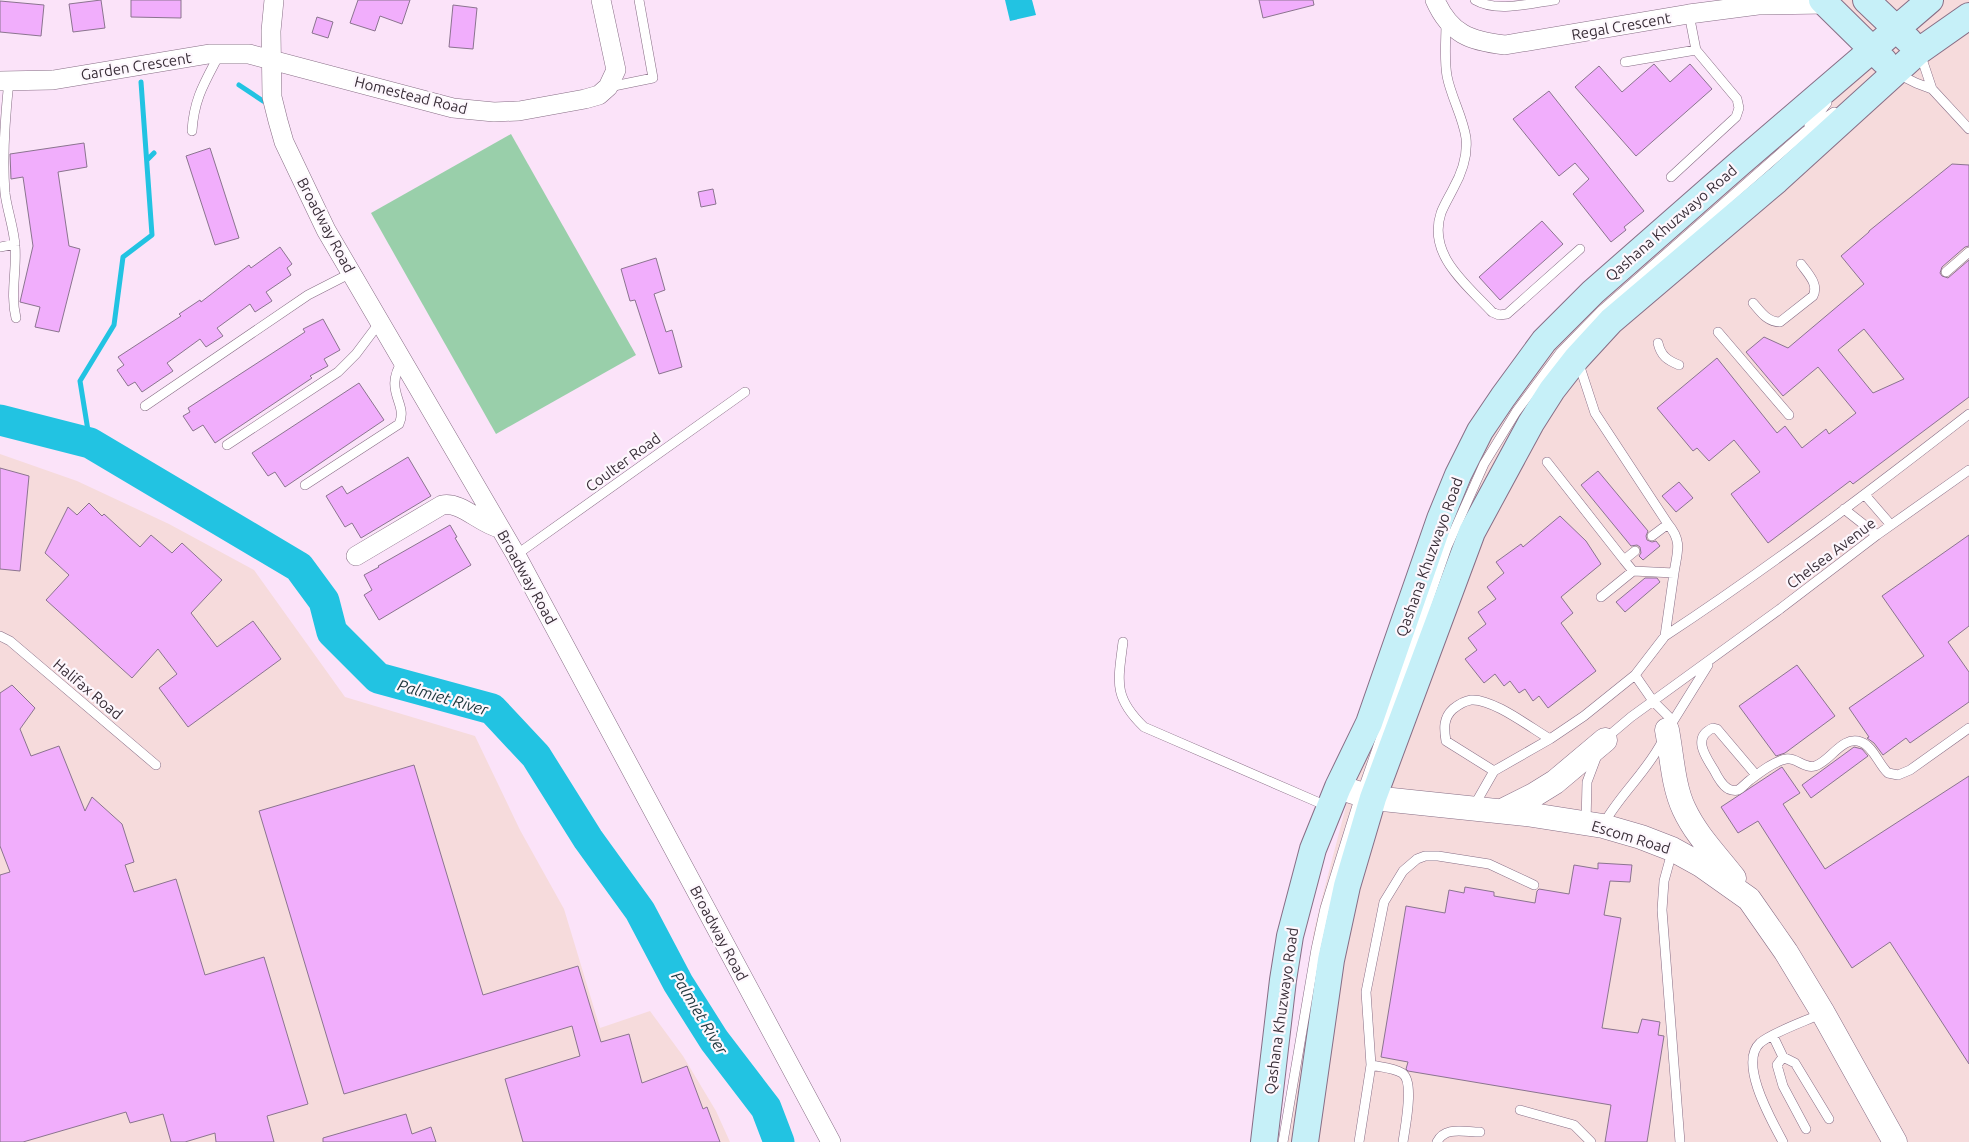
<svg xmlns="http://www.w3.org/2000/svg" width="1969" height="1142" viewBox="0 0 1969 1142" font-family="Ubuntu,sans-serif">
<rect width="100%" height="100%" fill="#fbe3f9"/>
<!-- commercial -->
<path fill="#f6dbdc" d="M 1821,0 L 1969,0 L 1969,1142 L 1283,1142 L 1314,931 L 1322,898 L 1350,791 L 1443,519 L 1546,342 L 1872,50 Z
M 0,454 L 77,481 L 169,524 L 254,570 L 345,697 L 475,736 L 520,830 L 564,909 L 600,1028 L 650,1011 L 683,1056 L 716,1111 L 730,1142 L 0,1142 Z"/>
<!-- green -->
<path fill="#99cfaa" d="M 511,134 L 636,355 L 496,434 L 371,213 Z"/>
<!-- water -->
<path fill="#22c3e2" d="M 1005,0 L 1032,0 L 1036,15 L 1010,21 Z"/>
<g fill="none" stroke-linecap="round" stroke-linejoin="round">
<!-- stream -->
<path stroke="#22c3e2" stroke-width="5" d="M 239,85 L 263,101
M 147,160 L 154,153
M 90,443 L 80,381 L 114,325 L 123,257 L 152,235 L 141,82"/>
<!-- river -->
<path stroke="#22c3e2" stroke-width="31" d="M 0,420 L 90,443 L 299,567 L 324,601 L 332,632 L 378,678 L 492,709 L 536,756 L 588,839 L 640,911 L 678,983 L 714,1040 L 766,1108 L 779,1142"/>
</g>
<!-- building -->
<path fill="#f1aefc" stroke="#8b748f" fill-rule="evenodd" d="M 101,0 L 105,28 L 73,32 L 69,4 Z
M 131,0 L 181,0 L 181,18 L 131,17 Z
M 358,0 L 410,0 L 402,24 L 380,16 L 375,31 L 350,23 Z
M 1259,0 L 1313,0 L 1314,5 L 1263,18 Z
M 0,1 L 44,5 L 41,36 L 0,32 Z
M 453,5 L 477,8 L 473,49 L 449,47 Z
M 317,17 L 333,22 L 328,38 L 312,33 Z
M 1654,64 L 1670,82 L 1690,64 L 1712,89 L 1636,156 L 1575,87 L 1599,66 L 1622,92 Z
M 1549,91 L 1644,211 L 1624,227 L 1626,230 L 1611,242 L 1573,194 L 1589,179 L 1575,163 L 1559,176 L 1513,119 Z
M 84,143 L 87,167 L 58,172 L 69,246 L 80,249 L 59,332 L 35,327 L 40,307 L 20,302 L 33,246 L 23,177 L 11,179 L 10,154 Z
M 210,148 L 239,238 L 215,245 L 186,156 Z
M 1952,164 L 1969,165 L 1969,246 L 1965,247 L 1942,267 L 1940,273 L 1942,276 L 1948,278 L 1969,260 L 1969,397 L 1853,484 L 1850,481 L 1768,543 L 1731,494 L 1760,472 L 1734,440 L 1709,461 L 1697,448 L 1693,451 L 1657,408 L 1717,358 L 1777,433 L 1785,426 L 1802,448 L 1826,429 L 1829,434 L 1856,413 L 1818,367 L 1783,396 L 1746,352 L 1764,337 L 1788,348 L 1864,284 L 1841,256 L 1869,232 L 1869,231 ZM 1864,329 L 1904,379 L 1873,393 L 1838,350 Z
M 713,189 L 716,204 L 701,207 L 698,192 Z
M 1542,221 L 1563,244 L 1500,300 L 1479,277 Z
M 280,247 L 292,264 L 287,268 L 291,275 L 266,292 L 272,301 L 255,312 L 250,304 L 217,328 L 223,336 L 206,347 L 200,339 L 167,363 L 173,371 L 142,392 L 135,382 L 128,386 L 117,370 L 124,365 L 118,357 L 181,316 L 179,314 L 200,300 L 201,302 L 249,265 L 251,268 Z
M 656,258 L 665,290 L 654,294 L 666,332 L 672,330 L 682,367 L 659,374 L 635,300 L 630,301 L 621,269 Z
M 323,319 L 340,350 L 324,359 L 328,366 L 310,376 L 312,378 L 215,443 L 203,425 L 193,431 L 183,416 L 190,412 L 188,408 L 305,332 L 303,329 Z
M 359,383 L 384,420 L 285,487 L 275,472 L 268,476 L 252,453 Z
M 408,457 L 431,496 L 361,538 L 352,523 L 345,527 L 326,496 L 342,486 L 347,494 Z
M 0,468 L 29,476 L 20,571 L 0,569 Z
M 1598,471 L 1648,531 L 1646,536 L 1647,540 L 1652,542 L 1656,541 L 1660,546 L 1643,560 L 1639,556 L 1641,553 L 1640,547 L 1637,545 L 1631,546 L 1581,485 Z
M 1679,482 L 1693,498 L 1676,512 L 1662,496 Z
M 89,503 L 102,516 L 104,514 L 140,547 L 151,535 L 172,553 L 182,543 L 222,580 L 191,613 L 217,647 L 253,621 L 281,659 L 188,727 L 159,688 L 177,674 L 158,649 L 132,678 L 46,600 L 69,575 L 45,553 L 68,507 L 77,515 Z
M 1560,516 L 1586,541 L 1601,564 L 1561,597 L 1573,613 L 1561,623 L 1596,671 L 1548,708 L 1539,696 L 1533,701 L 1525,689 L 1519,693 L 1510,681 L 1504,686 L 1495,674 L 1484,683 L 1465,659 L 1477,650 L 1468,638 L 1486,624 L 1478,612 L 1496,599 L 1487,587 L 1504,573 L 1496,562 L 1521,544 L 1523,547 Z
M 450,525 L 457,537 L 455,538 L 471,565 L 379,620 L 364,595 L 372,590 L 364,575 L 379,567 L 378,566 Z
M 1969,535 L 1969,626 L 1948,642 L 1969,672 L 1969,702 L 1910,743 L 1906,738 L 1883,755 L 1874,743 L 1867,738 L 1869,737 L 1849,708 L 1924,656 L 1882,596 Z
M 1645,578 L 1657,578 L 1660,582 L 1625,612 L 1616,602 Z
M 1797,665 L 1835,716 L 1785,753 L 1776,756 L 1739,706 Z
M 12,685 L 35,708 L 20,729 L 31,756 L 59,746 L 85,811 L 92,797 L 122,824 L 134,862 L 125,865 L 134,892 L 176,879 L 205,975 L 264,957 L 308,1104 L 267,1116 L 274,1142 L 216,1142 L 215,1133 L 185,1142 L 171,1142 L 163,1114 L 130,1123 L 126,1112 L 23,1142 L 0,1142 L 0,875 L 10,872 L 0,846 L 0,693 Z
M 1854,747 L 1862,749 L 1868,756 L 1811,798 L 1802,785 Z
M 414,765 L 483,995 L 578,966 L 601,1042 L 629,1034 L 642,1083 L 687,1066 L 703,1109 L 707,1107 L 720,1142 L 523,1142 L 505,1079 L 580,1056 L 572,1026 L 344,1094 L 259,811 Z
M 1782,767 L 1800,793 L 1783,804 L 1825,869 L 1969,776 L 1969,1064 L 1890,942 L 1852,968 L 1758,821 L 1738,833 L 1721,807 Z
M 1598,863 L 1632,865 L 1630,882 L 1610,881 L 1604,915 L 1621,918 L 1602,1028 L 1638,1033 L 1642,1019 L 1660,1022 L 1658,1035 L 1664,1036 L 1647,1142 L 1605,1142 L 1611,1105 L 1408,1071 L 1406,1069 L 1408,1062 L 1381,1057 L 1406,906 L 1445,913 L 1449,890 L 1464,893 L 1465,887 L 1494,892 L 1494,896 L 1535,903 L 1537,891 L 1539,889 L 1569,894 L 1574,865 L 1598,869 Z
M 406,1114 L 412,1134 L 431,1127 L 436,1142 L 323,1142 L 323,1138 Z"/>
<g fill="none" stroke-linecap="round" stroke-linejoin="round">
<!-- service casing -->
<g stroke="#876d85" stroke-width="10">
<path id="service" d="M 1475,0 C 1497,13 1531,3 1555,0
M 1689,14 L 1696,50
M 1446,23 C 1446,40 1444,59 1447,76 C 1451,97 1463,117 1466,138 C 1468,157 1462,173 1453,189 C 1449,197 1444,205 1441,213 C 1427,255 1467,285 1492,312 L 1499,315 L 1507,314 L 1580,249
M 1920,53 L 1932,89 L 1969,129
M 1625,62 L 1696,50 L 1737,99 L 1739,108 L 1736,117 L 1671,177
M 1898,74 L 1916,83 L 1932,89
M 9,81 C 5,118 2,155 5,193 C 7,210 14,228 15,246 C 17,270 10,294 16,318
M 609,87 L 653,78 L 639,0
M 1809,126 L 1827,103
M 192,131 C 194,98 205,82 220,53
M 0,247 L 15,244
M 1946,272 L 1969,252
M 1753,303 C 1761,312 1767,322 1780,322 L 1813,296 C 1819,284 1808,274 1801,264
M 1718,332 L 1789,415
M 1658,343 C 1661,356 1667,360 1679,365
M 1578,361 L 1595,413 L 1668,524 L 1652,536
M 145,406 L 308,295 L 351,273
M 227,445 L 338,372 L 356,354 L 380,322
M 1547,462 L 1624,560
M 305,485 L 399,424 C 409,403 382,392 403,360
M 1865,495 L 1891,525
M 1844,509 L 1877,535
M 1668,524 C 1683,542 1677,552 1674,573
M 1635,551 L 1624,560 L 1633,571 L 1674,573 L 1665,636 L 1635,675 L 1653,701 L 1673,721
M 516,555 L 745,392
M 1601,597 L 1633,571
M 0,636 L 10,641 L 156,765
M 1665,636 C 1770,567 1870,491 1969,414
M 1123,642 C 1118,682 1113,697 1144,727 L 1329,807
M 1670,726 L 1708,665
M 1605,739 L 1631,717 L 1780,609 L 1877,535 L 1969,470
M 1494,771 L 1446,741 C 1444,729 1443,718 1453,709 C 1458,705 1464,701 1471,700 C 1492,698 1531,728 1550,739
M 1756,775 L 1717,729 L 1713,728 C 1692,737 1705,756 1714,770 C 1717,776 1721,784 1727,788 C 1729,790 1735,791 1738,790 C 1742,788 1746,783 1750,780 C 1759,773 1774,761 1786,759 C 1796,757 1804,769 1815,766 C 1831,761 1842,735 1861,742 C 1873,746 1879,765 1888,773 L 1898,775 L 1910,770 L 1969,728
M 1364,786 L 1447,547 L 1484,464 L 1516,412 L 1560,353 L 1601,311 L 1806,131 L 1834,112
M 1474,806 L 1494,771 L 1550,739 L 1584,716 L 1635,675
M 1586,823 L 1587,782 L 1596,758
M 1603,825 C 1620,794 1647,772 1663,740
M 1672,852 L 1664,881 L 1662,910 L 1680,1142
M 1773,1036 L 1783,1057 L 1795,1063 L 1829,1119
M 1783,1057 L 1777,1065 L 1783,1086 L 1806,1129
M 1371,1065 C 1380,1067 1394,1068 1402,1073 C 1415,1081 1405,1127 1403,1142
M 1520,1110 L 1574,1125 L 1591,1142
M 1283,1142 L 1316,949 L 1325,908 L 1359,799
M 1359,1142 L 1371,1065 L 1366,992 L 1384,902 L 1403,871 L 1417,859 L 1425,856 L 1438,856 L 1489,864 L 1534,885
M 1437,1142 C 1445,1126 1464,1132 1480,1132
M 1783,1142 C 1772,1121 1738,1063 1760,1043 C 1773,1032 1806,1021 1823,1013"/>
</g>
<!-- minor casing -->
<g stroke="#876d85" stroke-width="20">
<path id="minor" d="M 274,0 L 271,31 L 272,97 L 278,121 L 284,142 L 326,230 L 516,555 L 831,1142
M 1435,0 C 1450,34 1470,41 1505,45 L 1689,14 L 1758,5 L 1826,4
M 0,81 L 53,80 L 209,54 L 249,54 L 453,108 L 494,112 L 519,111 L 585,99 L 599,95 L 608,87 L 616,70 L 601,0
M 356,556 L 442,505 C 461,501 479,523 499,528"/>
</g>
<!-- tertiary casing -->
<g stroke="#876d85" stroke-width="25">
<path id="tertiary" d="M 1667,730 C 1672,756 1673,786 1684,809 C 1696,835 1717,856 1734,878
M 1338,787 L 1373,798 L 1526,814 L 1603,826 L 1641,837 L 1672,849 L 1701,865 L 1749,899 L 1786,952 L 1823,1013 L 1895,1142
M 1502,811 L 1534,795 L 1555,782 L 1605,740"/>
</g>
<!-- secondary casing -->
<g stroke="#876d85" stroke-width="28">
<path id="secondary" d="M 1822,0 L 1884,61
M 1866,0 L 1909,41
M 1264,1142 L 1283,980 L 1290,936 L 1313,849 L 1338,787 L 1369,723 L 1440,519 L 1458,475 L 1480,431 L 1503,397 L 1544,341 L 1593,292 L 1740,163 L 1930,0
M 1305,1142 L 1331,960 L 1347,886 L 1373,798 L 1472,532 L 1531,423 L 1552,390 L 1577,358 L 1611,321 L 1777,180 L 1919,51 L 1969,16"/>
</g>
<!-- service -->
<use href="#service" stroke="#fff" stroke-width="9"/>
<!-- minor -->
<use href="#minor" stroke="#fff" stroke-width="19"/>
<!-- tertiary -->
<use href="#tertiary" stroke="#fff" stroke-width="24"/>
<!-- secondary -->
<use href="#secondary" stroke="#c6f0f8" stroke-width="26"/>
</g>
<g text-anchor="middle" dominant-baseline="central" stroke-width="4.5" stroke-linejoin="round" paint-order="stroke">
<!-- street labels -->
<g font-size="15" fill="#392e38" stroke="#fdf7fd">
<text transform="translate(1621 26) rotate(-10)">Regal Crescent</text>
<text transform="translate(136 66) rotate(-9)">Garden Crescent</text>
<text transform="translate(411 95) rotate(14)">Homestead Road</text>
<text transform="translate(1671 223) rotate(-41)">Qashana Khuzwayo Road</text>
<text transform="translate(326 225) rotate(62)">Broadway Road</text>
<text transform="translate(623 462) rotate(-36)">Coulter Road</text>
<text transform="translate(1831 553) rotate(-37)">Chelsea Avenue</text>
<text transform="translate(1429 557) rotate(-70)">Qashana Khuzwayo Road</text>
<text transform="translate(527 577) rotate(61)">Broadway Road</text>
<text transform="translate(88 689) rotate(40)">Halifax Road</text>
<text transform="translate(1631 837) rotate(17)">Escom Road</text>
<text transform="translate(719 933) rotate(62)">Broadway Road</text>
<text transform="translate(1281 1011) rotate(-82)">Qashana Khuzwayo Road</text>
</g>
<!-- water labels -->
<g font-size="16" font-style="italic" fill="#1e363c" stroke="#fdf7fd">
<text transform="translate(443 697) rotate(16)">Palmiet River</text>
<text transform="translate(700 1013) rotate(59)">Palmiet River</text>
</g>
</g>
</svg>
